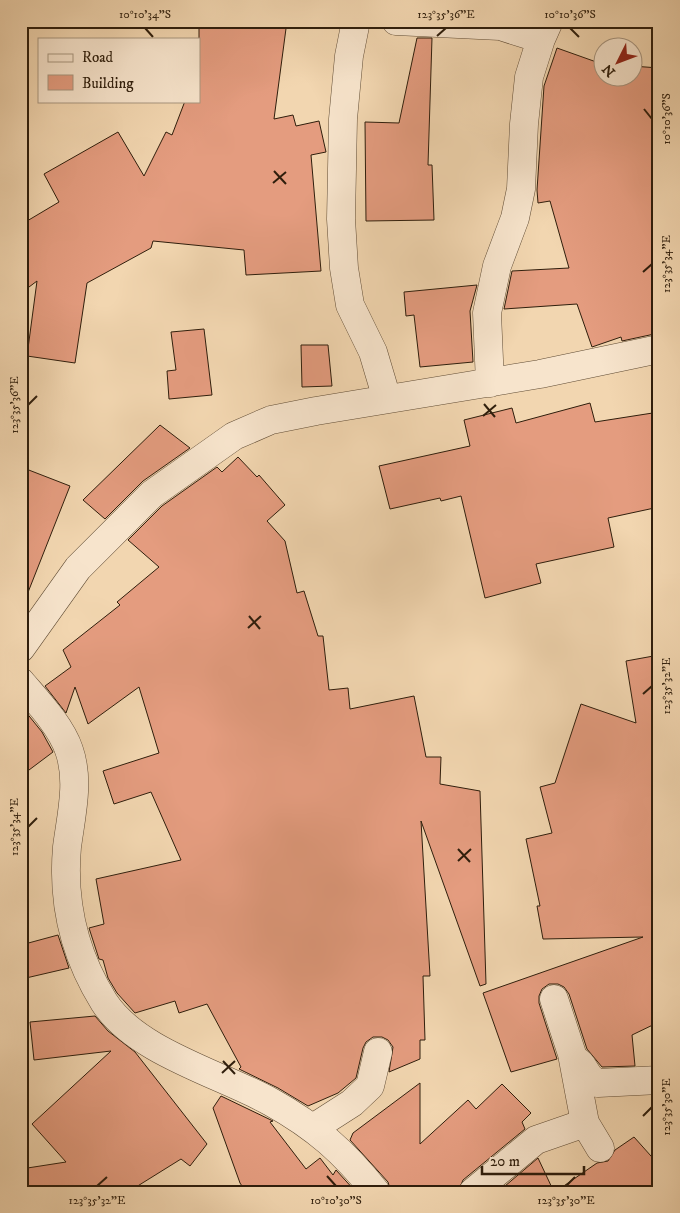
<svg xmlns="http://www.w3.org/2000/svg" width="680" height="1213" viewBox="0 0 680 1213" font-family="'IM FELL DW Pica',serif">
<rect width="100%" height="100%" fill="#f2d6b0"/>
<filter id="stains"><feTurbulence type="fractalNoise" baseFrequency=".004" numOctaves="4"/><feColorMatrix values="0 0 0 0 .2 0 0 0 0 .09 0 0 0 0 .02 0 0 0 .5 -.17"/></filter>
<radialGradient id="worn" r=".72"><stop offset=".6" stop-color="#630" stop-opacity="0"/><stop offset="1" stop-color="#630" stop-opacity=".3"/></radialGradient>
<!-- building -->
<path fill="#e49c7f" stroke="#2f1e0c" d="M 199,21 L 287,21 L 274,119 L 293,115 L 296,126 L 319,121 L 326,152 L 311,155 L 321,271 L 246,275 L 244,250 L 153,241 L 151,248 L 87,283 L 75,363 L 27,356 L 37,281 L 21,293 L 22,224 L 59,202 L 44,174 L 118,132 L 144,176 L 166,132 L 172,135 L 185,101 L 199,101 Z
M 417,38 L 432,38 L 428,165 L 432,165 L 434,220 L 366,221 L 365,122 L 399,123 Z
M 557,48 L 602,64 L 602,78 L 632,78 L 632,66 L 659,68 L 659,333 L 622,341 L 621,337 L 592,347 L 577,304 L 504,309 L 512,271 L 569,268 L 550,201 L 538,203 L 537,190 L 544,86 Z
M 477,285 L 470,311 L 473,362 L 420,367 L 414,315 L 406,316 L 404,292 Z
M 204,329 L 212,395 L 169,399 L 167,371 L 176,370 L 171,332 Z
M 301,345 L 328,345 L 332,386 L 302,387 Z
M 590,403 L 595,422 L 659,412 L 659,507 L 608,518 L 614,547 L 536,564 L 541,583 L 485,598 L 461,496 L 441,501 L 440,498 L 390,509 L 379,466 L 470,446 L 464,420 L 512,408 L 516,423 Z
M 160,425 L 190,448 L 143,481 L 105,519 L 83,500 Z
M 238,457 L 257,477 L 259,475 L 285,505 L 267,521 L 285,541 L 297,593 L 304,591 L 318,636 L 323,636 L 329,690 L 348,688 L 350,709 L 414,696 L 426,757 L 441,757 L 440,784 L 480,791 L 486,984 L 480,986 L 421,821 L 430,976 L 423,976 L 425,1040 L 420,1040 L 420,1059 L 389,1072 L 393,1047 L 388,1040 L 382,1037 L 373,1037 L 366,1042 L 363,1048 L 356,1078 L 338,1093 L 308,1106 L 278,1088 L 239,1069 L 241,1067 L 207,1004 L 179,1013 L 175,1001 L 135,1013 L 117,993 L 108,978 L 103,960 L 99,959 L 89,928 L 104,924 L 96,879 L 181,860 L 151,792 L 114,804 L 103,771 L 159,753 L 139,687 L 88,724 L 75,687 L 66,713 L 45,686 L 71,667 L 63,650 L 120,605 L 117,602 L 159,567 L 128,540 L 162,506 L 217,467 L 222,472 Z
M 21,467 L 70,486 L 23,605 L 21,604 Z
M 659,655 L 659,1022 L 632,1035 L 635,1066 L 602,1067 L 587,1049 L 569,994 L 564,987 L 558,984 L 549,984 L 542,989 L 539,996 L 539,1003 L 557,1059 L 511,1072 L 483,993 L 643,937 L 543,939 L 537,906 L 540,906 L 526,839 L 552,833 L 540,787 L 555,783 L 581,704 L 636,723 L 626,661 Z
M 21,706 L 42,732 L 53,752 L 21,776 Z
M 58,935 L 69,968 L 26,978 L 25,972 L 21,972 L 21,945 Z
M 95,1016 L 108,1031 L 135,1052 L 207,1144 L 190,1166 L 181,1159 L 128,1192 L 21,1192 L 21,1169 L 66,1162 L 32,1124 L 111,1051 L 34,1060 L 30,1022 Z
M 420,1083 L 420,1144 L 468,1100 L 476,1109 L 502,1084 L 531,1113 L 522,1122 L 525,1129 L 463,1180 L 458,1192 L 391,1192 L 388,1182 L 350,1140 L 353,1133 Z
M 221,1096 L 273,1121 L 270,1122 L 306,1169 L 320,1158 L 333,1175 L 336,1170 L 356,1192 L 246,1192 L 240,1183 L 213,1108 Z
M 634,1137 L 659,1165 L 659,1192 L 555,1192 L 597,1163 L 608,1161 L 615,1150 Z
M 538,1158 L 554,1192 L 498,1192 Z"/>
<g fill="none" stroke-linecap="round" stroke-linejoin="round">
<!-- minor casing -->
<g stroke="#604c35" stroke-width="29">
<path id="minor" d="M 356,21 L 349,56 L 343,119 L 341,219 L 344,268 L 350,305 L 373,352 L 387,399
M 396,21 L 500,26 L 541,39 L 549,21
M 490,383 L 487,313 L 497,266 L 515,218 L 521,189 L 524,124 L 529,77 L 541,39
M 21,648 L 78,568 L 152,494 L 234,436 L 271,420 L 316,411 L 540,374 L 659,349
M 21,682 C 37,701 61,726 69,750 C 80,781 71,816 67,847 C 62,903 74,954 104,1002 C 136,1052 221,1074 271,1102 C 316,1127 344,1152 376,1192
M 554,999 L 572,1054 L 585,1123 L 600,1148
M 574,1060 C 585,1062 585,1079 598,1083 L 659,1080
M 313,1128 L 352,1103 L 370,1086 L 378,1052
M 473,1192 L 536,1140 L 585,1123"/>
</g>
<!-- minor -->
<use href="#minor" stroke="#f7e4cc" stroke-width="28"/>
</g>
<!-- ticks -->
<path fill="none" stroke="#2f1e0c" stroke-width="2" d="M 145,28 L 153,37M 570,28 L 579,37M 437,36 L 446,28M 644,109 L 652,119M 274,171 L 286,184M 273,183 L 286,172M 643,272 L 652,264M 484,404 L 495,417M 28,405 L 37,396M 483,416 L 496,405M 249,616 L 260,629M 248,628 L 261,616M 643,694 L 652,686M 28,827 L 37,818M 458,849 L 470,862M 458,861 L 471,849M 223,1061 L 235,1074M 222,1073 L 235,1061M 643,1116 L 652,1107M 327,1176 L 336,1186M 97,1186 L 107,1177M 566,1186 L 575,1177"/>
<!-- margin -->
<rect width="680" height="1213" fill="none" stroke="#f2d6b0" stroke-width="55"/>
<!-- legend -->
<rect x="38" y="38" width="162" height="65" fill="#f7e4cc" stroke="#a7957f"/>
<rect x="48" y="54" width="25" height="8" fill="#f7e4cc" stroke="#a7957f"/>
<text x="82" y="62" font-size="15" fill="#2f1e0c">Road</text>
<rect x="48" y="75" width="25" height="15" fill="#e49c7f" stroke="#a7957f"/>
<text x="82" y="88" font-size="15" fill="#2f1e0c">Building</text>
<!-- north arrow -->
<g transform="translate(618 62) rotate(228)"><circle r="24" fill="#f7e4cc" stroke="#a7957f"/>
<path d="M0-4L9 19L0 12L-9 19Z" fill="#8f2418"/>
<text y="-8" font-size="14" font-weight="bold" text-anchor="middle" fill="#2f1e0c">N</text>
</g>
<!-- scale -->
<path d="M482 1166v8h102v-8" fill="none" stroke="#2f1e0c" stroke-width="2.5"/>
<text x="490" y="1166" font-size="15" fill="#2f1e0c" stroke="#f7e4cc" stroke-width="4" paint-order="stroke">20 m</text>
<rect x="28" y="28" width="624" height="1158" fill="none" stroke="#2f1e0c" stroke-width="2"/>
<g font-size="12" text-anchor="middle" fill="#2f1e0c">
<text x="145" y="18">10°10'34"S</text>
<text x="446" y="18">123°35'36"E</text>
<text x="570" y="18">10°10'36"S</text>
<text transform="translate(666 119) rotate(-90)" y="4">10°10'36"S</text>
<text transform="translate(666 264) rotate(-90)" y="4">123°35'34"E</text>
<text transform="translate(14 405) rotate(-90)" y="4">123°35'36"E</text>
<text transform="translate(666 686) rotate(-90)" y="4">123°35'32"E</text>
<text transform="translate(14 827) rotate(-90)" y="4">123°35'34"E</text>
<text transform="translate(666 1107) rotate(-90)" y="4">123°35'30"E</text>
<text x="97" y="1204">123°35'32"E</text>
<text x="336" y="1204">10°10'30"S</text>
<text x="566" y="1204">123°35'30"E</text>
</g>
<rect width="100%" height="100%" filter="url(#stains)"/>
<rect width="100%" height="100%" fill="url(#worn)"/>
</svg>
